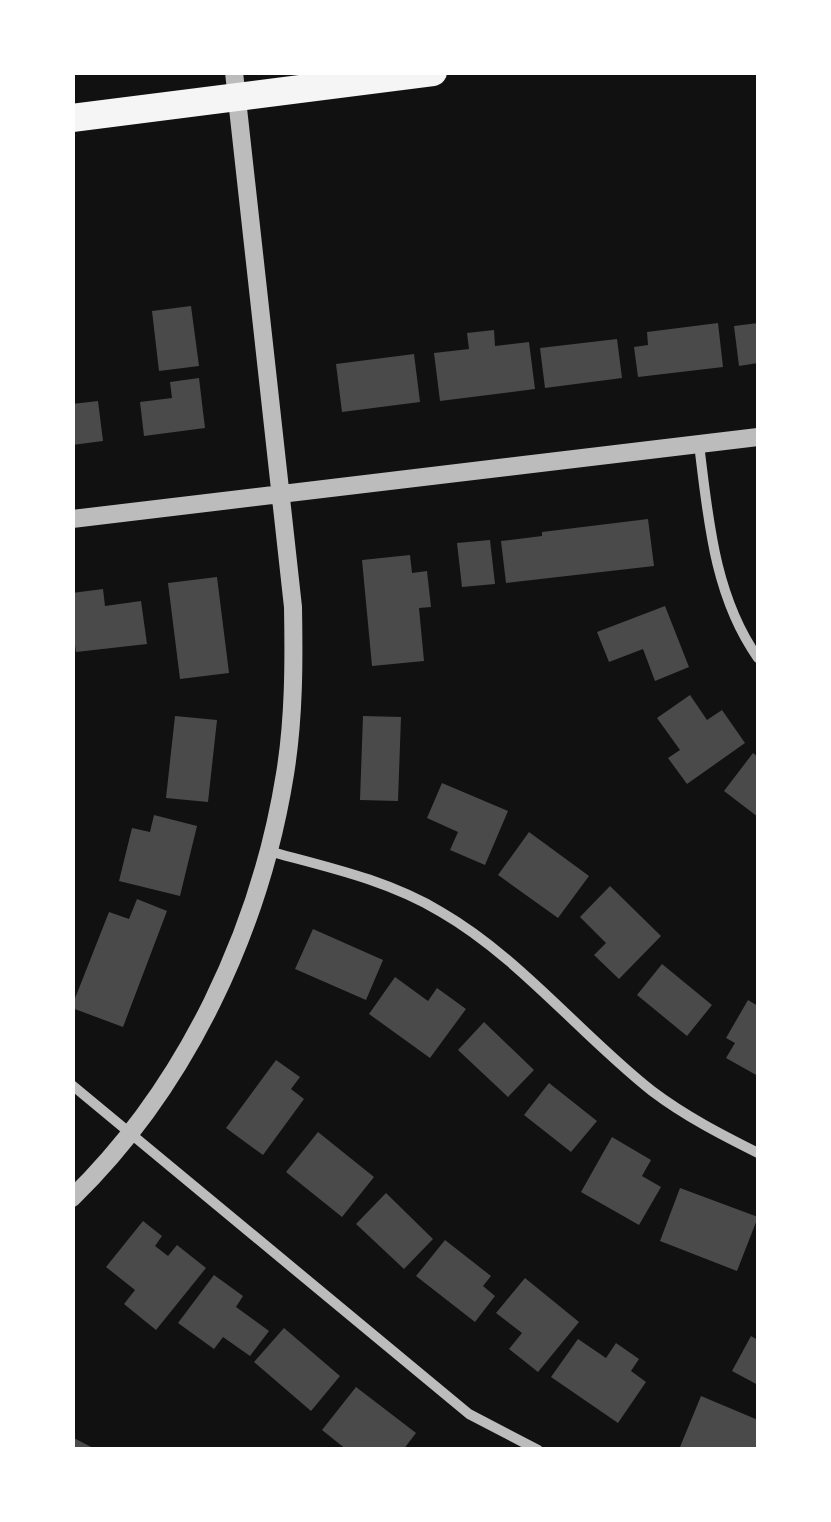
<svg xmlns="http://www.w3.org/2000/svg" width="831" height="1522" viewBox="0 0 831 1522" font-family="Karla,sans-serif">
<rect width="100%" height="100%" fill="#111"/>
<!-- building -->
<path fill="#4a4a4a" d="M 191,306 L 199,366 L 159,371 L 152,311 Z
M 718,323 L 723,367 L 638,377 L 634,347 L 648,345 L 647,332 Z
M 758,323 L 758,363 L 739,366 L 734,326 Z
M 494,330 L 495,346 L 529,342 L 535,389 L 440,401 L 434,353 L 469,349 L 467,333 Z
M 617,339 L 622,378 L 545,388 L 540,348 Z
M 414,354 L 420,402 L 342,412 L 336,364 Z
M 199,378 L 205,428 L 144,436 L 140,402 L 172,398 L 170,382 Z
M 98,401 L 103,441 L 72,445 L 72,404 Z
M 648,519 L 654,566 L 506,583 L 501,541 L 542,536 L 542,532 Z
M 490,540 L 495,584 L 462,587 L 457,543 Z
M 410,555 L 412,573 L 427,571 L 431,607 L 419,608 L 424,661 L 372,666 L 362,560 Z
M 217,577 L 229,673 L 180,679 L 168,583 Z
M 103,589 L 105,606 L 141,601 L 147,644 L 76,652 L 72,624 L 72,593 Z
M 665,606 L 689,667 L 655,681 L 643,649 L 609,662 L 597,632 Z
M 690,695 L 707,720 L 722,710 L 745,743 L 687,784 L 668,758 L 680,750 L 657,718 Z
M 175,716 L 217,720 L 208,802 L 166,798 Z
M 363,716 L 401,717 L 398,801 L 360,800 Z
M 753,753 L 758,757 L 758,817 L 724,791 Z
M 442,783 L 508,811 L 485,865 L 450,850 L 458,832 L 427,818 Z
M 154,815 L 197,826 L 180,896 L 119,881 L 132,828 L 150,832 Z
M 529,832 L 589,876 L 558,918 L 498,875 Z
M 610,886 L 661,936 L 619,979 L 594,955 L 606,943 L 580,917 Z
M 137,899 L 167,911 L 123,1027 L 72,1008 L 72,1006 L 109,912 L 129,919 Z
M 313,929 L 383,960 L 366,1000 L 295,969 Z
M 662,964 L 712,1005 L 687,1036 L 637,995 Z
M 395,977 L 428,1001 L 437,988 L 466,1009 L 430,1058 L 369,1014 Z
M 748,1000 L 758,1006 L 758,1076 L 726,1058 L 735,1043 L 726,1038 Z
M 484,1022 L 534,1070 L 508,1097 L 458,1050 Z
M 276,1060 L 300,1077 L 291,1089 L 304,1099 L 263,1155 L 226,1128 Z
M 549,1083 L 597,1121 L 571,1152 L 524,1115 Z
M 318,1132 L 374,1177 L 342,1217 L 286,1172 Z
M 612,1137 L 651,1160 L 642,1176 L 661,1187 L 639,1225 L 581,1192 Z
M 680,1188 L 758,1217 L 737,1271 L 660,1241 Z
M 386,1193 L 433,1239 L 404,1269 L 356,1224 Z
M 143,1221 L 162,1236 L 155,1246 L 168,1256 L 177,1245 L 206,1268 L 156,1330 L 124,1304 L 135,1290 L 106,1267 Z
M 445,1240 L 491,1276 L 483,1286 L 495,1296 L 475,1322 L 416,1276 Z
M 214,1275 L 243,1296 L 236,1307 L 269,1331 L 250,1356 L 223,1337 L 214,1349 L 178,1323 Z
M 525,1278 L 579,1322 L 538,1372 L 509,1349 L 522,1333 L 496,1313 Z
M 284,1328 L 340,1376 L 311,1411 L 254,1362 Z
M 751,1336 L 758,1340 L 758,1385 L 732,1371 Z
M 578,1339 L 606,1358 L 616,1343 L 639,1359 L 631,1371 L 646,1382 L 618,1423 L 551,1377 Z
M 356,1387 L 416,1433 L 403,1450 L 347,1450 L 322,1430 Z
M 701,1396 L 758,1420 L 758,1450 L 686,1450 L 680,1447 Z
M 72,1437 L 97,1450 L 72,1450 Z"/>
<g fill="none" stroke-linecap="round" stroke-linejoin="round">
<!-- minor -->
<path stroke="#bcbcbc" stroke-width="10" d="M 699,444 C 708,517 714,596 758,658
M 268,851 C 327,867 388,880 441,912 C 519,957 581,1035 652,1091 C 685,1116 722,1135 758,1153
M 72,1085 L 469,1414 L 538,1450"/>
<!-- tertiary -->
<path stroke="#bcbcbc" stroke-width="18" d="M 72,519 L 758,437
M 72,1198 C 186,1087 260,930 285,774 C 294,719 294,662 293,607 L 234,72"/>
<!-- motorway -->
<path stroke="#f5f5f5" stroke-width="28" d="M 72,118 L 433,72"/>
</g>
<!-- border -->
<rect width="831" height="1522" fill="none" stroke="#ffffff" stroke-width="150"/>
</svg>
